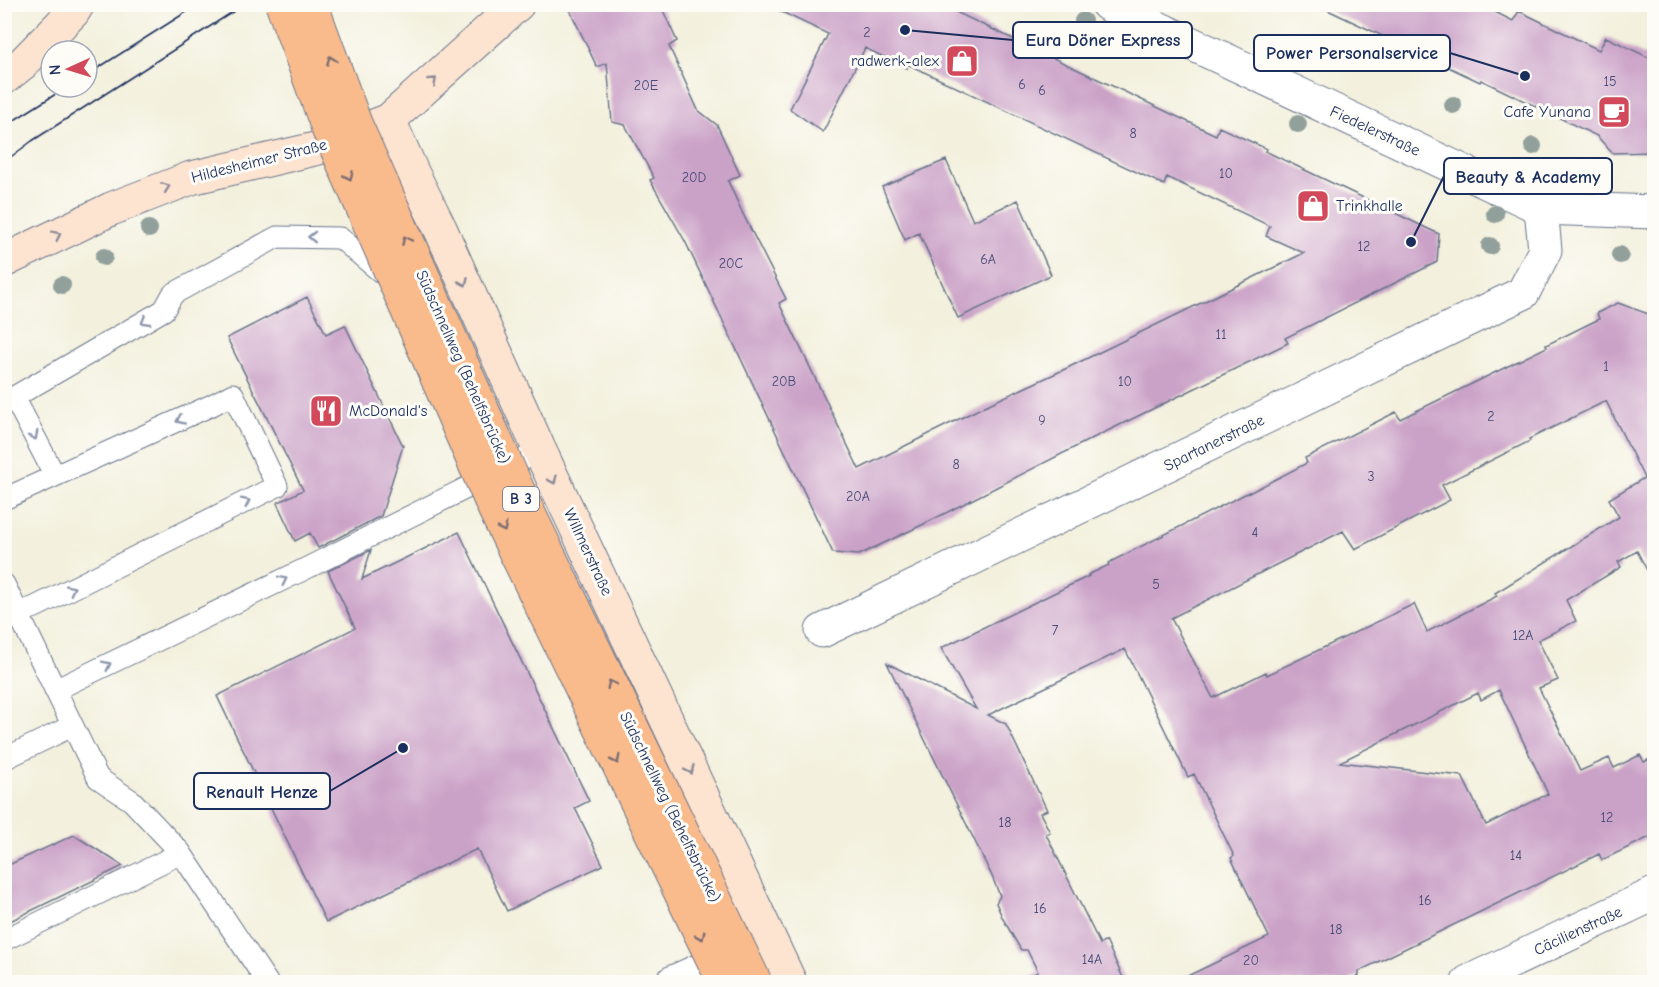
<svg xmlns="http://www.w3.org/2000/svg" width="1659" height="987" viewBox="0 0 1659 987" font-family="'Comic Neue',sans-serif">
<rect width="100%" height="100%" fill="#fdfcf7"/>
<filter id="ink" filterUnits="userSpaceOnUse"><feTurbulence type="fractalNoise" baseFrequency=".0167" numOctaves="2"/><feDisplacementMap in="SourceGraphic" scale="12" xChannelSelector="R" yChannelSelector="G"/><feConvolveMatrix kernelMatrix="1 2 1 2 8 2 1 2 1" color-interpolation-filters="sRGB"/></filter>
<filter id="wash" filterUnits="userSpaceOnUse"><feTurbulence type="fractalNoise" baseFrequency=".008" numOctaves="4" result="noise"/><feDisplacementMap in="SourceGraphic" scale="24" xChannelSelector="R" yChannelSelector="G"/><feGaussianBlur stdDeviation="1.35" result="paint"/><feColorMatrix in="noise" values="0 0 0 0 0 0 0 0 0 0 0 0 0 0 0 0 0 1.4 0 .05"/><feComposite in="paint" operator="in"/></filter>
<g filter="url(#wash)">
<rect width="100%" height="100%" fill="#f3f0dd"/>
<g id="blocks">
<!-- building -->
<path fill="#caa1c7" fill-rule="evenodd" d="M 567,4 L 660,4 L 677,41 L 669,46 L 698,110 L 717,125 L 740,175 L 728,181 L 742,212 L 786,299 L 779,303 L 859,469 L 989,404 L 1063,370 L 1304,253 L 1266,236 L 1270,226 L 1167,177 L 1164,185 L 905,63 L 907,68 L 865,48 L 823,132 L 790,109 L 828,34 L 765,4 L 939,4 L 1216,135 L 1219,127 L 1267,149 L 1265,151 L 1439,234 L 1437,262 L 1285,338 L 1288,343 L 1095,437 L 924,524 L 859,555 L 833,553 L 685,241 L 650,180 L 654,178 L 625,125 L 612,122 L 607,63 L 597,67 Z
M 1315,4 L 1479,4 L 1513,21 L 1519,11 L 1599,50 L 1606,37 L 1654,60 L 1654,152 L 1612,153 L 1597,136 L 1481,80 L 1480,82 Z
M 946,160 L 973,221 L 1018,200 L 1051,275 L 958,318 L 919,233 L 905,240 L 882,187 Z
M 307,297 L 326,334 L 345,325 L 403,446 L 381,516 L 318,548 L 310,533 L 295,541 L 277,503 L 303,490 L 227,338 Z
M 1618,303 L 1654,316 L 1654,584 L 1637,551 L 1618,562 L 1621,567 L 1566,600 L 1576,621 L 1538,640 L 1558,680 L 1539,688 L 1580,771 L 1609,758 L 1614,768 L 1640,755 L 1644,762 L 1654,757 L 1654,835 L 1602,860 L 1599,854 L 1359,971 L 1359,976 L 1346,982 L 1175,982 L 1269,937 L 1231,858 L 1234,856 L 1194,774 L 1188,777 L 1125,649 L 988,715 L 1006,724 L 1047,810 L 1040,813 L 1050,832 L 1046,834 L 1100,944 L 1106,941 L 1125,982 L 1016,982 L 1038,972 L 1027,950 L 1021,950 L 1003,919 L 996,903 L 1000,896 L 991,874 L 887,663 L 976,709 L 941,648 L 1089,576 L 1088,575 L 1109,565 L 1108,563 L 1249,492 L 1249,493 L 1307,463 L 1305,458 L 1396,412 L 1400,419 L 1547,347 L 1546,345 L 1599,319 L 1597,313 ZM 1606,401 L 1644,478 L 1609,499 L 1619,517 L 1495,593 L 1497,596 L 1427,632 L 1414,604 L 1267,675 L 1266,672 L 1213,698 L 1171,618 L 1343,531 L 1355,549 L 1450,500 L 1442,485 L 1530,441 L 1529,439 ZM 1499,690 L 1548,794 L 1486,825 L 1462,776 L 1340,762 L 1478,693 L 1481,700 Z
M 459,532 L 589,801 L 575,808 L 603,865 L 507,911 L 477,849 L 326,922 L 217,696 L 355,628 L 328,571 L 371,550 L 362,579 Z
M 74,835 L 123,866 L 4,924 L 4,867 Z"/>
</g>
</g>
<g filter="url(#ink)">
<use href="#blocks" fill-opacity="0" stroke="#67738a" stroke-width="1.5"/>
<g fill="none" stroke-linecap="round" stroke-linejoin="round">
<!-- lane casing -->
<g stroke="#67738a" stroke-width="23">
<path id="lane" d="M 55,476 L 14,397 L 164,310 L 173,294 L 277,237 L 340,238 L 388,278
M 4,499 L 212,405 L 233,394 L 277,486 L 35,607 L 18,613
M 4,584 L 98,778 L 132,801 L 181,853 L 267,982
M 55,690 L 307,568 L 540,451
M 4,759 L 72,726
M 4,940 L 181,853"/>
</g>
<!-- street casing -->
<g stroke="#67738a" stroke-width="35">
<path id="street" d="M 1107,4 L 1541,208 L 1654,212
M 822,631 L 1523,293 L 1545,250 L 1541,208
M 673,982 L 741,952
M 1468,982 L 1654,894"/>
</g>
<!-- secondary casing -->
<g stroke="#67738a" stroke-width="35">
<path id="secondary" d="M 4,78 L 23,63 L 73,12 L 78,4
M 389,120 L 413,174 L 440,228 L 540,451 L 790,982
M 4,261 L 111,209 L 191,178 L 319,148 L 389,120 L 518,4"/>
</g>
<!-- lane -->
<use href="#lane" stroke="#fff" stroke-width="21"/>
<!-- street -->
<use href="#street" stroke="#fff" stroke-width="33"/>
<!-- secondary -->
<use href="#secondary" stroke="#fde4d1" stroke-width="33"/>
<!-- tram -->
<path stroke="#1b2f5e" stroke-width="1.5" d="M 87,75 L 199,4
M 4,128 L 16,119 L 67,87
M 4,162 L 32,141 L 245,4"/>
<!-- highway-bridge casing -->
<g stroke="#67738a" stroke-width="35" stroke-linecap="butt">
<path id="highway-bridge" d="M 282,4 L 329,131 L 494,508 L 724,982
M 311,4 L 355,123 L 521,497 L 755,982"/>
</g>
<!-- highway-bridge -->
<use href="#highway-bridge" stroke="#fabb8c" stroke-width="33"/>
</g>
<!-- trees -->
<g fill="#92a09c">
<circle cx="1083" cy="21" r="9"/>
<circle cx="1453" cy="105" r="9"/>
<circle cx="1298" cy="124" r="9"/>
<circle cx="1533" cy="146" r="9"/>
<circle cx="1495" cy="214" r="9"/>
<circle cx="149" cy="229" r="9"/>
<circle cx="1490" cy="246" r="9"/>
<circle cx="1620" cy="255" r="9"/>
<circle cx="104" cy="257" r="9"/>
<circle cx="62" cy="285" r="9"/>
</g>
<!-- one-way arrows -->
<defs><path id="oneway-chevron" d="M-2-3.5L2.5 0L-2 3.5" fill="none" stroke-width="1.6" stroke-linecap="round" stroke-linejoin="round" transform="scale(1.5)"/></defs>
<g stroke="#7f6e73">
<use href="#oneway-chevron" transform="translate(331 60) rotate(-110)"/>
<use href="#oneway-chevron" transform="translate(349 176) rotate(66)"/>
<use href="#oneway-chevron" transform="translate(406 240) rotate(-114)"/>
<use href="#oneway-chevron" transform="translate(503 528) rotate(64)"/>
<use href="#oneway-chevron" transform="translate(611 684) rotate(-116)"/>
<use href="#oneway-chevron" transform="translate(616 760) rotate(64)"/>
<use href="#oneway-chevron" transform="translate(701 936) rotate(64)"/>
</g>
<g stroke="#8c8a98">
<use href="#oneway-chevron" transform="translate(433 81) rotate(-42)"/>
<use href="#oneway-chevron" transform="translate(166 187) rotate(-21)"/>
<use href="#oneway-chevron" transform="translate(57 235) rotate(-26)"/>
<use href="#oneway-chevron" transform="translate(464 282) rotate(66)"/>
<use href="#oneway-chevron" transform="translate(553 480) rotate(65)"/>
<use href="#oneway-chevron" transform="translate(690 770) rotate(65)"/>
</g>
<g stroke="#8d97ae">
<use href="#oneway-chevron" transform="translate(312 237) rotate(-179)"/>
<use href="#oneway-chevron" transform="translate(145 321) rotate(150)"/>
<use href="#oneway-chevron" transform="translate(180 420) rotate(156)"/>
<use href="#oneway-chevron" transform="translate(34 436) rotate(63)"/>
<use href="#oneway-chevron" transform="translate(246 502) rotate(-26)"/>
<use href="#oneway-chevron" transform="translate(283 580) rotate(-26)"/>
<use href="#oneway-chevron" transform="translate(71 589) rotate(-26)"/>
<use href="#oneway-chevron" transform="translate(107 665) rotate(-26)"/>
</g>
</g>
<!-- icons -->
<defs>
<g id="shop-square" transform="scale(1.725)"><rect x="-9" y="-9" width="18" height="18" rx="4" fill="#d1495b" stroke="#fdfcf7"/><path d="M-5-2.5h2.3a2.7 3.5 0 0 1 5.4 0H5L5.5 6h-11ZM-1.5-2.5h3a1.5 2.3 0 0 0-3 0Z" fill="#fff"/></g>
<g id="cafe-square" transform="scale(1.725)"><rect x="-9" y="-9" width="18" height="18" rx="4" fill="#d1495b" stroke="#fdfcf7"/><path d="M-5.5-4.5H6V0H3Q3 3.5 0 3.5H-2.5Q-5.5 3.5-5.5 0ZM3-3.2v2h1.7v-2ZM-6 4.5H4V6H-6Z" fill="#fff"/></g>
<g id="restaurant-square" transform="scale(1.725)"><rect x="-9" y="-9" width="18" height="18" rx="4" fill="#d1495b" stroke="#fdfcf7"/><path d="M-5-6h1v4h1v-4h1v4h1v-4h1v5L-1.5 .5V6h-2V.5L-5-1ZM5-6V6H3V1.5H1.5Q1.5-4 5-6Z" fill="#fff"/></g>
</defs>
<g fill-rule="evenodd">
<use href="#shop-square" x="962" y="61"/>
<use href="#cafe-square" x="1614" y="112"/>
<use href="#shop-square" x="1313" y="206"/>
<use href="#restaurant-square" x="326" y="411"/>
</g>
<g text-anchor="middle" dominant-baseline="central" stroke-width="6" stroke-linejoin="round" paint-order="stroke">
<!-- number labels -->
<g font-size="14" fill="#474c78">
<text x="867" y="32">2</text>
<text x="1610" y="81">15</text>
<text x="1022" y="84">6</text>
<text x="646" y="85">20E</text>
<text x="1042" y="90">6</text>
<text x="1133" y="133">8</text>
<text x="1226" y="173">10</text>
<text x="694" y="177">20D</text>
<text x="1364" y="246">12</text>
<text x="988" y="259">6A</text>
<text x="731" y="263">20C</text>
<text x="1221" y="334">11</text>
<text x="1606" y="366">1</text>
<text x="784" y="381">20B</text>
<text x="1125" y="381">10</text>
<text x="1491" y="416">2</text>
<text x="1042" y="420">9</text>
<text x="956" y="464">8</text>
<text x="1371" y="476">3</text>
<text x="858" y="496">20A</text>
<text x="1255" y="532">4</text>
<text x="1156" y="584">5</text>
<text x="1055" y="630">7</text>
<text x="1523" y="635">12A</text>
<text x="1607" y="817">12</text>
<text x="1005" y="822">18</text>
<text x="1516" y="855">14</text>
<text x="1425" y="900">16</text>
<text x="1040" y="908">16</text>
<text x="1336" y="929">18</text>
<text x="1092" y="959">14A</text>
<text x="1251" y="960">20</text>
</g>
<!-- shield labels -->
<rect fill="#fdfcf7" stroke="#5f6c8c" stroke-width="1.5" x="503" y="487" width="36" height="24" rx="4.5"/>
<g font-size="15" font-weight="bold" fill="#1b2f5e">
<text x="521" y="499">B 3</text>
</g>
<!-- poi labels -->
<g font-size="16" fill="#1b2f5e" stroke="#fdfcf7" text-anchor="end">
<text x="939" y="61">radwerk-alex</text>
<text x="1591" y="112">Cafe Yunana</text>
<text x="1336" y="206" text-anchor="start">Trinkhalle</text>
<text x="349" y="411" text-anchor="start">McDonald's</text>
</g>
<!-- street labels -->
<g font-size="16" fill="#1b2f5e" stroke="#fdfcf7">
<text transform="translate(1375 131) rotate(25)">Fiedelerstraße</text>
<text transform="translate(259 161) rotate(-14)">Hildesheimer Straße</text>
<text transform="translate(463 367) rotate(66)">Südschnellweg (Behelfsbrücke)</text>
<text transform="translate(1214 443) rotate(-26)">Spartanerstraße</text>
<text transform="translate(588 552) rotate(65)">Willmerstraße</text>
<text transform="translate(670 807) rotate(64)">Südschnellweg (Behelfsbrücke)</text>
<text transform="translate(1578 931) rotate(-25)">Cäcilienstraße</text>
</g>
</g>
<!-- callouts -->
<path fill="none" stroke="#1b2f5e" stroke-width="2" d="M905 30L1013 40M1525 76L1450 53M1411 242L1444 176M403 748L330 791"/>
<g fill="#1b2f5e" stroke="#fdfcf7" stroke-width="2">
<circle cx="905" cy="30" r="6"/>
<circle cx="1525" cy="76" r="6"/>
<circle cx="1411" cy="242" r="6"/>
<circle cx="403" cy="748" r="6"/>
</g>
<g fill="#fdfcf7" stroke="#1b2f5e" stroke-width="2">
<rect x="1013" y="22" width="179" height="36" rx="6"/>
<rect x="1254" y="35" width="196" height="36" rx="6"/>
<rect x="1444" y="158" width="168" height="36" rx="6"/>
<rect x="194" y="773" width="136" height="36" rx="6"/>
</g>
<g font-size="18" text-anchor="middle" font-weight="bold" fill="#1b2f5e">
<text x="1103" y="46">Eura Döner Express</text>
<text x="1352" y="59">Power Personalservice</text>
<text x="1528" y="183">Beauty &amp; Academy</text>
<text x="262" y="798">Renault Henze</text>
</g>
<!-- margin -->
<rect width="1659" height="987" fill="none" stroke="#fdfcf7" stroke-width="24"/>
<!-- north arrow -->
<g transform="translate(69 69) rotate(266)"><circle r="28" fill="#fdfcf7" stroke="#a3aaba" stroke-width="1.5"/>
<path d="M0-4.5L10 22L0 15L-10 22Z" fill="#d1495b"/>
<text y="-9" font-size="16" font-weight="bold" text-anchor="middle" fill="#1b2f5e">N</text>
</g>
</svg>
